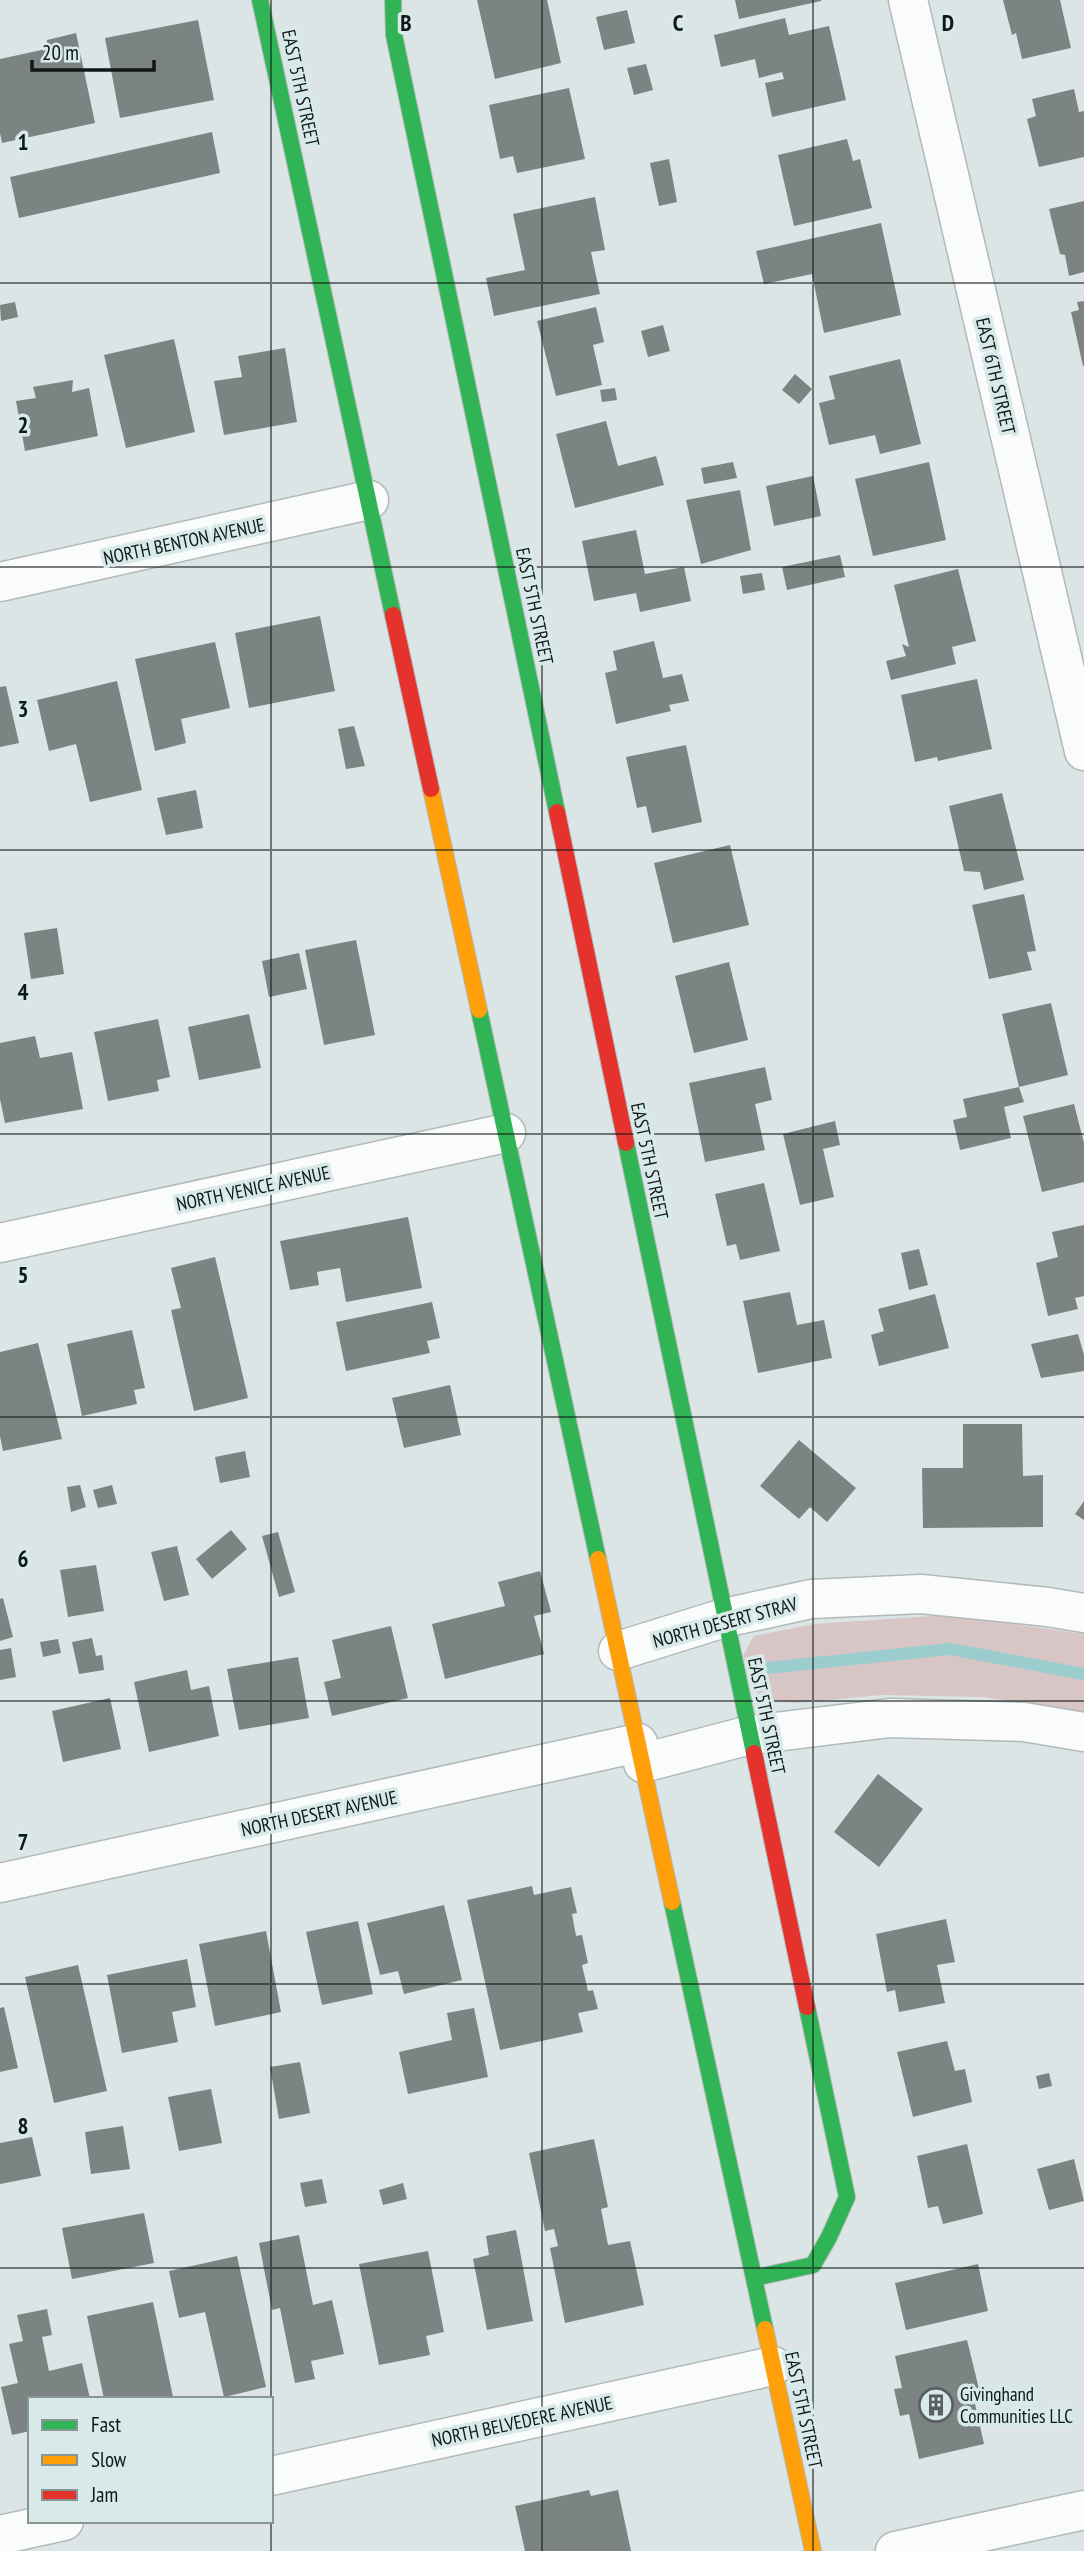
<svg xmlns="http://www.w3.org/2000/svg" width="1084" height="2551" viewBox="0 0 1084 2551" font-family="'PT Sans Narrow',sans-serif">
<rect width="100%" height="100%" fill="#dce5e5"/>
<!-- green -->
<path fill="#d8c5c6" d="M 948,1615 L 1084,1634 L 1084,1713 L 983,1697 L 882,1695 L 796,1703 L 759,1698 L 743,1656 L 754,1636 L 814,1624 Z"/>
<g fill="none" stroke-linecap="round" stroke-linejoin="round">
<!-- stream -->
<path stroke="#9bcdcf" stroke-width="12" d="M 757,1669 L 950,1649 L 1084,1674"/>
</g>
<!-- building -->
<path fill="#7c8383" d="M 477,0 L 547,0 L 561,63 L 495,79 Z
M 735,0 L 821,0 L 821,1 L 739,19 Z
M 1003,0 L 1060,0 L 1071,48 L 1022,59 L 1016,33 L 1012,35 Z
M 627,10 L 635,43 L 604,50 L 596,17 Z
M 785,18 L 789,35 L 829,26 L 846,100 L 772,117 L 765,83 L 784,79 L 782,72 L 759,78 L 755,59 L 721,67 L 714,35 Z
M 198,20 L 214,100 L 120,118 L 105,38 Z
M 76,33 L 95,123 L 2,143 L 0,133 L 0,59 L 46,49 L 47,40 Z
M 646,64 L 653,90 L 634,95 L 627,68 Z
M 569,88 L 585,159 L 517,173 L 513,156 L 500,159 L 489,105 Z
M 1074,89 L 1079,112 L 1084,111 L 1084,157 L 1039,167 L 1027,119 L 1036,116 L 1032,99 Z
M 212,132 L 220,173 L 19,218 L 10,177 Z
M 847,139 L 853,161 L 860,159 L 872,208 L 794,226 L 778,155 Z
M 669,159 L 677,202 L 659,206 L 650,163 Z
M 595,197 L 605,250 L 591,252 L 600,294 L 494,316 L 486,278 L 525,270 L 513,214 Z
M 1084,201 L 1084,272 L 1069,276 L 1065,255 L 1060,254 L 1049,209 Z
M 881,223 L 901,315 L 824,333 L 812,274 L 764,284 L 756,251 Z
M 1084,301 L 1084,366 L 1083,366 L 1071,312 L 1079,310 L 1077,302 Z
M 15,302 L 18,317 L 1,321 L 0,305 Z
M 596,307 L 604,342 L 593,345 L 602,385 L 556,396 L 537,321 Z
M 663,325 L 670,351 L 648,357 L 641,331 Z
M 174,339 L 195,432 L 126,448 L 104,355 Z
M 285,348 L 297,422 L 224,435 L 214,381 L 242,377 L 238,356 Z
M 900,359 L 921,444 L 880,454 L 875,435 L 829,445 L 819,403 L 835,399 L 829,376 Z
M 795,374 L 812,389 L 799,404 L 782,390 Z
M 73,380 L 72,392 L 89,388 L 98,436 L 25,451 L 16,401 L 36,398 L 33,387 Z
M 615,388 L 617,400 L 602,402 L 600,390 Z
M 606,421 L 618,466 L 656,456 L 664,485 L 575,508 L 556,434 Z
M 733,462 L 737,478 L 704,484 L 701,468 Z
M 929,462 L 946,540 L 873,556 L 855,479 Z
M 813,476 L 821,516 L 774,526 L 766,486 Z
M 740,490 L 751,550 L 701,564 L 686,500 Z
M 636,530 L 645,574 L 684,567 L 691,601 L 640,612 L 636,593 L 594,601 L 582,541 Z
M 840,555 L 845,577 L 787,590 L 782,567 Z
M 958,569 L 976,641 L 952,647 L 956,664 L 891,680 L 886,661 L 906,656 L 902,644 L 909,647 L 894,585 Z
M 762,573 L 765,590 L 743,594 L 740,576 Z
M 320,616 L 335,691 L 249,708 L 235,633 Z
M 654,641 L 663,678 L 682,674 L 689,701 L 669,705 L 671,711 L 616,724 L 605,673 L 617,670 L 613,651 Z
M 215,642 L 230,708 L 181,719 L 186,743 L 155,751 L 135,659 Z
M 977,679 L 992,749 L 938,761 L 937,757 L 915,762 L 901,695 Z
M 117,681 L 142,790 L 90,802 L 76,744 L 49,751 L 37,700 Z
M 6,686 L 19,743 L 0,747 L 0,687 Z
M 354,726 L 365,766 L 346,769 L 338,729 Z
M 686,745 L 702,822 L 652,833 L 646,806 L 637,808 L 626,757 Z
M 196,790 L 203,828 L 166,835 L 157,798 Z
M 1002,793 L 1024,880 L 984,890 L 980,872 L 964,871 L 949,806 Z
M 730,845 L 749,925 L 673,943 L 654,863 Z
M 1024,894 L 1036,951 L 1027,952 L 1032,970 L 989,979 L 972,905 Z
M 57,928 L 64,974 L 31,979 L 24,933 Z
M 356,940 L 375,1035 L 324,1045 L 305,950 Z
M 299,953 L 307,989 L 269,997 L 262,961 Z
M 729,962 L 748,1040 L 694,1053 L 675,976 Z
M 1051,1003 L 1068,1075 L 1019,1087 L 1002,1014 Z
M 249,1014 L 261,1068 L 199,1080 L 188,1027 Z
M 158,1019 L 170,1077 L 157,1080 L 159,1091 L 108,1101 L 94,1032 Z
M 35,1036 L 40,1058 L 72,1052 L 83,1109 L 5,1123 L 0,1099 L 0,1043 Z
M 765,1067 L 772,1100 L 755,1104 L 765,1150 L 705,1162 L 689,1083 Z
M 1019,1087 L 1024,1102 L 1004,1107 L 1011,1138 L 960,1150 L 953,1120 L 967,1117 L 963,1099 Z
M 1074,1104 L 1084,1143 L 1084,1182 L 1042,1192 L 1023,1116 Z
M 835,1121 L 840,1145 L 823,1149 L 834,1197 L 800,1205 L 783,1134 Z
M 764,1183 L 780,1251 L 740,1260 L 736,1244 L 727,1246 L 715,1194 Z
M 408,1217 L 422,1288 L 346,1302 L 340,1268 L 317,1272 L 319,1285 L 290,1290 L 280,1241 Z
M 1084,1225 L 1084,1296 L 1075,1298 L 1078,1309 L 1048,1316 L 1036,1263 L 1058,1257 L 1052,1232 Z
M 919,1249 L 928,1285 L 909,1290 L 901,1253 Z
M 215,1257 L 248,1398 L 194,1411 L 171,1310 L 181,1308 L 171,1268 Z
M 790,1292 L 797,1325 L 824,1320 L 832,1358 L 758,1373 L 743,1301 Z
M 935,1294 L 949,1348 L 879,1366 L 871,1335 L 884,1331 L 878,1309 Z
M 432,1302 L 440,1338 L 427,1341 L 430,1353 L 346,1371 L 336,1322 Z
M 132,1330 L 145,1388 L 134,1390 L 137,1404 L 82,1416 L 67,1344 Z
M 1078,1334 L 1084,1355 L 1084,1371 L 1041,1378 L 1031,1344 Z
M 38,1343 L 62,1439 L 3,1451 L 0,1436 L 0,1352 Z
M 450,1385 L 461,1435 L 404,1448 L 392,1398 Z
M 963,1424 L 1022,1424 L 1023,1476 L 1043,1475 L 1043,1527 L 923,1528 L 922,1468 L 963,1468 Z
M 799,1440 L 856,1488 L 827,1522 L 810,1507 L 799,1519 L 760,1486 Z
M 245,1451 L 250,1477 L 220,1483 L 215,1457 Z
M 80,1485 L 86,1507 L 71,1512 L 67,1487 Z
M 112,1485 L 117,1504 L 98,1508 L 93,1490 Z
M 1084,1501 L 1084,1520 L 1075,1514 Z
M 231,1530 L 247,1549 L 212,1579 L 196,1559 Z
M 278,1532 L 295,1592 L 279,1597 L 262,1536 Z
M 177,1546 L 189,1595 L 164,1601 L 151,1552 Z
M 96,1565 L 104,1611 L 68,1617 L 60,1570 Z
M 540,1571 L 551,1612 L 534,1616 L 544,1654 L 445,1679 L 432,1624 L 505,1606 L 498,1582 Z
M 3,1598 L 13,1637 L 0,1641 L 0,1599 Z
M 391,1626 L 408,1698 L 332,1716 L 324,1682 L 341,1678 L 332,1640 Z
M 92,1638 L 96,1656 L 102,1655 L 104,1670 L 79,1674 L 72,1642 Z
M 58,1639 L 61,1653 L 43,1657 L 40,1642 Z
M 11,1648 L 16,1677 L 0,1680 L 0,1650 Z
M 298,1657 L 309,1718 L 239,1730 L 227,1669 Z
M 187,1670 L 191,1690 L 209,1686 L 219,1736 L 149,1752 L 134,1682 Z
M 110,1698 L 121,1749 L 63,1762 L 52,1711 Z
M 878,1774 L 923,1809 L 879,1867 L 834,1832 Z
M 532,1886 L 534,1895 L 571,1887 L 577,1913 L 572,1914 L 576,1936 L 582,1935 L 588,1963 L 582,1965 L 588,1991 L 593,1990 L 598,2009 L 578,2013 L 583,2032 L 500,2050 L 467,1900 Z
M 444,1905 L 462,1980 L 404,1994 L 398,1971 L 380,1975 L 367,1923 Z
M 946,1919 L 955,1962 L 937,1965 L 945,2003 L 899,2012 L 895,1990 L 887,1992 L 876,1934 Z
M 358,1921 L 373,1994 L 322,2005 L 306,1932 Z
M 266,1931 L 281,2012 L 215,2026 L 199,1944 Z
M 187,1959 L 196,2007 L 172,2012 L 178,2042 L 122,2053 L 107,1975 Z
M 78,1965 L 107,2091 L 54,2103 L 25,1977 Z
M 4,2007 L 18,2068 L 0,2072 L 0,2008 Z
M 474,2008 L 488,2077 L 408,2094 L 399,2052 L 452,2040 L 447,2013 Z
M 947,2041 L 955,2071 L 965,2069 L 972,2102 L 913,2117 L 897,2052 Z
M 300,2062 L 310,2113 L 279,2119 L 270,2067 Z
M 1049,2073 L 1052,2086 L 1039,2089 L 1036,2076 Z
M 211,2089 L 222,2143 L 179,2151 L 168,2097 Z
M 123,2126 L 130,2169 L 91,2174 L 85,2132 Z
M 32,2137 L 41,2176 L 0,2184 L 0,2143 Z
M 594,2139 L 608,2207 L 601,2209 L 608,2245 L 630,2241 L 644,2305 L 565,2323 L 550,2248 L 558,2246 L 554,2229 L 545,2231 L 529,2153 Z
M 967,2144 L 983,2214 L 943,2224 L 938,2206 L 928,2208 L 917,2156 Z
M 1074,2159 L 1084,2201 L 1049,2210 L 1037,2169 Z
M 322,2179 L 327,2203 L 305,2207 L 300,2183 Z
M 403,2183 L 407,2199 L 383,2205 L 379,2190 Z
M 144,2213 L 154,2263 L 72,2279 L 62,2228 Z
M 516,2230 L 533,2321 L 487,2330 L 473,2259 L 489,2255 L 486,2236 Z
M 299,2235 L 313,2305 L 332,2300 L 344,2354 L 311,2361 L 315,2379 L 295,2383 L 280,2308 L 272,2310 L 259,2243 Z
M 428,2251 L 444,2332 L 426,2336 L 430,2355 L 379,2365 L 359,2264 Z
M 237,2256 L 266,2387 L 224,2397 L 205,2312 L 179,2318 L 169,2271 Z
M 978,2264 L 988,2311 L 906,2330 L 895,2283 Z
M 153,2302 L 173,2397 L 162,2399 L 104,2399 L 87,2316 Z
M 47,2309 L 52,2335 L 42,2337 L 49,2371 L 82,2363 L 90,2399 L 30,2399 L 30,2431 L 12,2435 L 1,2387 L 18,2383 L 9,2344 L 23,2341 L 17,2315 Z
M 967,2340 L 980,2393 L 973,2395 L 984,2444 L 919,2459 L 909,2414 L 900,2416 L 894,2389 L 902,2388 L 895,2356 Z
M 589,2490 L 591,2496 L 618,2490 L 631,2551 L 525,2551 L 515,2506 Z"/>
<g fill="none" stroke-linecap="round" stroke-linejoin="round">
<!-- street casing -->
<g stroke="#b2b9b9" stroke-width="41">
<path id="street" d="M 908,0 L 1084,751
M 0,582 L 369,500
M 0,1243 L 506,1133
M 618,1651 L 724,1618 L 811,1599 L 921,1594 L 1048,1607 L 1084,1613
M 643,1763 L 750,1735 L 890,1718 L 1024,1722 L 1084,1732
M 0,1883 L 638,1743
M 271,2476 L 773,2366
M 0,2535 L 64,2521
M 895,2551 L 1084,2510"/>
</g>
<!-- fast casing -->
<g stroke="#b2b9b9" stroke-width="18">
<path id="fast" d="M 260,0 L 393,615
M 393,0 L 394,35 L 557,812
M 479,1010 L 598,1559
M 626,1143 L 754,1753
M 672,1902 L 765,2329
M 754,2278 L 813,2265 L 829,2237 L 847,2197 L 807,2007"/>
</g>
<!-- slow casing -->
<g stroke="#b2b9b9" stroke-width="18">
<path id="slow" d="M 431,789 L 479,1010
M 598,1559 L 672,1902
M 765,2329 L 813,2551"/>
</g>
<!-- jam casing -->
<g stroke="#b2b9b9" stroke-width="18">
<path id="jam" d="M 393,615 L 431,789
M 557,812 L 626,1143
M 754,1753 L 807,2007"/>
</g>
<!-- street -->
<use href="#street" stroke="#fafbfb" stroke-width="38"/>
<!-- fast -->
<use href="#fast" stroke="#30b455" stroke-width="16"/>
<!-- slow -->
<use href="#slow" stroke="#ff9f0a" stroke-width="16"/>
<!-- jam -->
<use href="#jam" stroke="#e5322d" stroke-width="16"/>
</g>
<!-- grid -->
<path fill="none" stroke="#111717" stroke-width="2" stroke-opacity="0.55" d="M 271,0 L 271,2399M 542,0 L 542,2551M 813,0 L 813,2551M 0,283 L 1084,283M 0,567 L 1084,567M 0,850 L 1084,850M 0,1134 L 1084,1134M 0,1417 L 1084,1417M 0,1701 L 1084,1701M 0,1984 L 1084,1984M 0,2268 L 1084,2268M 271,2521 L 271,2551"/>
<!-- icons -->
<defs>
<g id="building-ring" transform="scale(1.75)"><circle r="9.5" fill="#d8e9e9" stroke="#585f5f" stroke-width="1.5"/><path d="M-4-6H4V6H1V3H-1V6H-4ZM-2.5-4.3h1.7v1.8h-1.7ZM.8-4.3h1.7v1.8H.8ZM-2.5-1h1.7V.8h-1.7ZM.8-1h1.7V.8H.8Z" fill="#585f5f"/></g>
</defs>
<g fill-rule="evenodd">
<use href="#building-ring" x="936" y="2405"/>
</g>
<g text-anchor="middle" dominant-baseline="central" stroke-width="7" stroke-linejoin="round" paint-order="stroke">
<!-- street labels -->
<g font-size="19" fill="#111717" stroke="#d8e9e9">
<text transform="translate(301 88) rotate(78)">EAST 5TH STREET</text>
<text transform="translate(996 376) rotate(77)">EAST 6TH STREET</text>
<text transform="translate(184 541) rotate(-12)">NORTH BENTON AVENUE</text>
<text transform="translate(535 606) rotate(78)">EAST 5TH STREET</text>
<text transform="translate(650 1161) rotate(78)">EAST 5TH STREET</text>
<text transform="translate(253 1188) rotate(-12)">NORTH VENICE AVENUE</text>
<text transform="translate(725 1622) rotate(-15)">NORTH DESERT STRAV</text>
<text transform="translate(767 1716) rotate(78)">EAST 5TH STREET</text>
<text transform="translate(319 1813) rotate(-12)">NORTH DESERT AVENUE</text>
<text transform="translate(804 2410) rotate(78)">EAST 5TH STREET</text>
<text transform="translate(522 2421) rotate(-12)">NORTH BELVEDERE AVENUE</text>
</g>
<!-- poi labels -->
<g font-size="19" fill="#111717" stroke="#d8e9e9" text-anchor="start">
<text x="960" y="2394">Givinghand<tspan x="960" dy="22">Communities LLC</tspan></text>
</g>
</g>
<g font-size="23" text-anchor="middle" font-weight="bold" fill="#111717" stroke="#d8e9e9" stroke-width="7" stroke-linejoin="round" paint-order="stroke">
<text x="406" y="31">B</text>
<text x="678" y="31">C</text>
<text x="948" y="31">D</text>
<text x="23" y="150">1</text>
<text x="23" y="433">2</text>
<text x="23" y="717">3</text>
<text x="23" y="1000">4</text>
<text x="23" y="1283">5</text>
<text x="23" y="1567">6</text>
<text x="23" y="1850">7</text>
<text x="23" y="2134">8</text>
</g>
<!-- legend -->
<rect x="28" y="2397" width="245" height="126" fill="#d8e9e9" stroke="#889595" stroke-width="2"/>
<rect x="42" y="2420" width="35" height="10" fill="#30b455" stroke="#889595" stroke-width="2"/>
<text x="91" y="2432" font-size="21" fill="#111717">Fast</text>
<rect x="42" y="2455" width="35" height="10" fill="#ff9f0a" stroke="#889595" stroke-width="2"/>
<text x="91" y="2467" font-size="21" fill="#111717">Slow</text>
<rect x="42" y="2490" width="35" height="10" fill="#e5322d" stroke="#889595" stroke-width="2"/>
<text x="91" y="2502" font-size="21" fill="#111717">Jam</text>
<!-- scale -->
<path d="M32 60v10h122v-10" fill="none" stroke="#111717" stroke-width="3.5"/>
<text x="42" y="60" font-size="21" fill="#111717" stroke="#d8e9e9" stroke-width="5" paint-order="stroke">20 m</text>
</svg>
